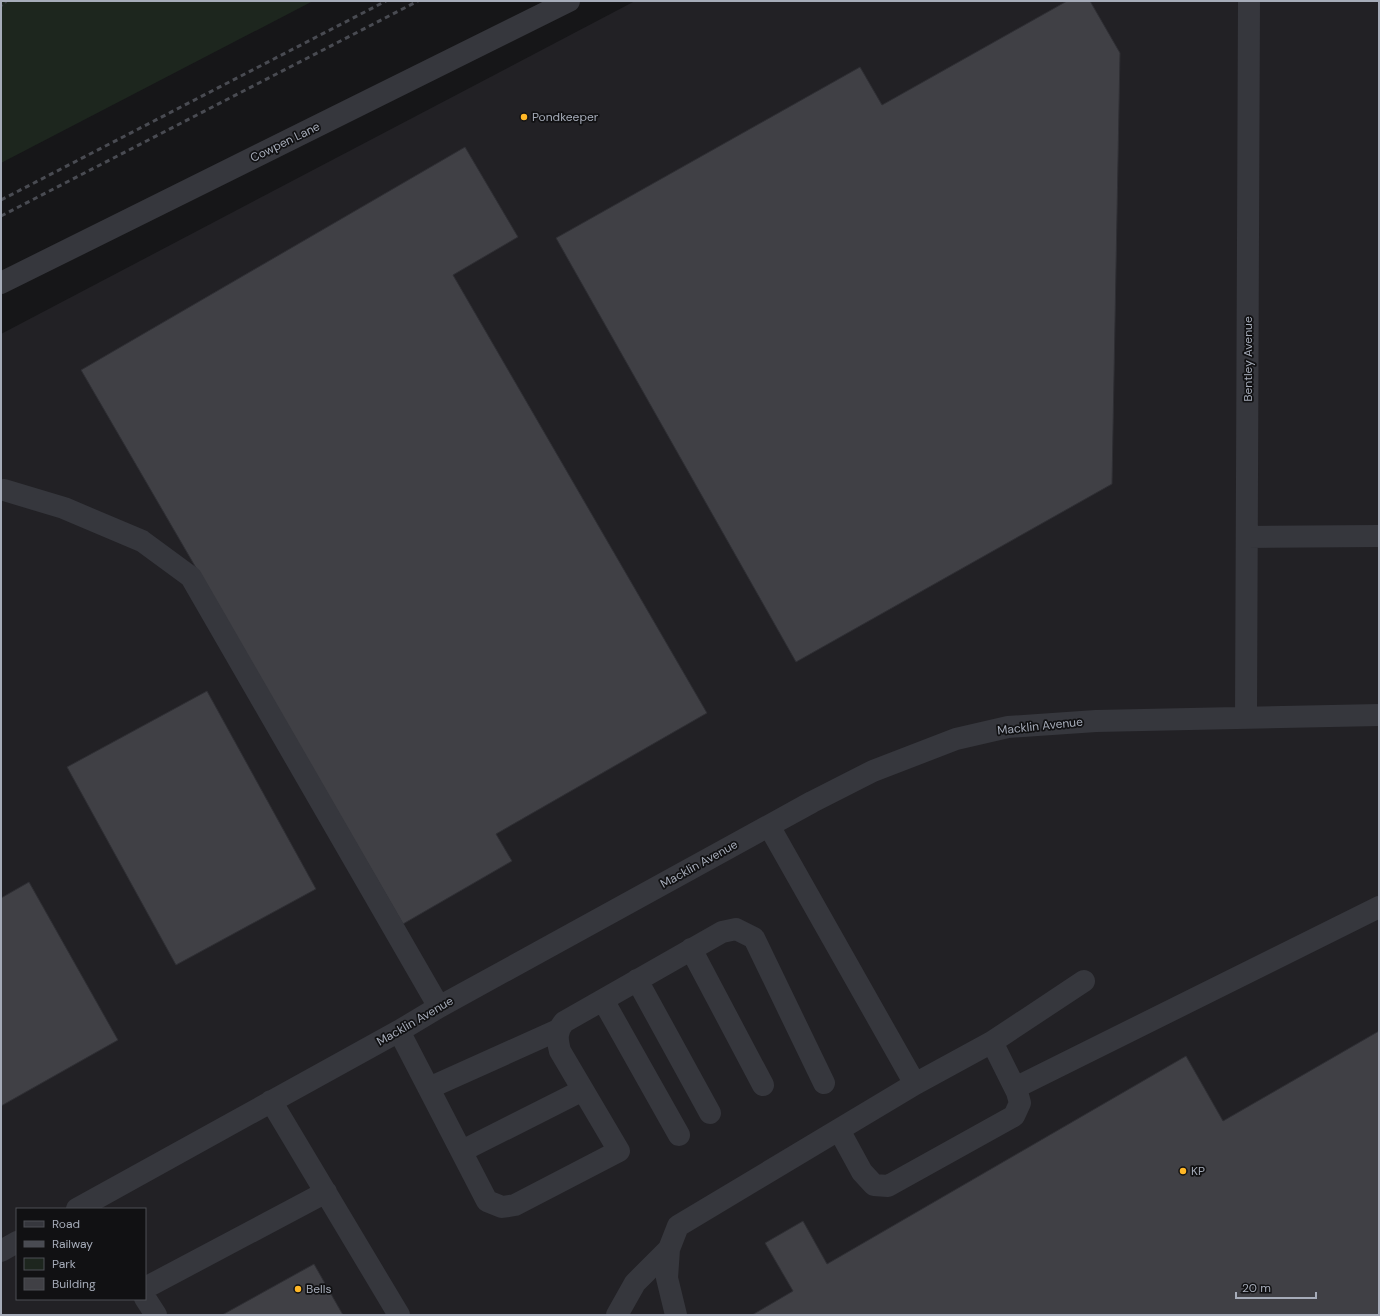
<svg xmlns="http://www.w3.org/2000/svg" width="1380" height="1316" viewBox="0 0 1380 1316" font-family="'DM Sans',sans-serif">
<rect width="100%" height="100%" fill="#161618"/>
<!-- built -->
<path fill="#222125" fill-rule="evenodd" d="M 635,1 L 1379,1 L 1379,1315 L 1,1315 L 1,334 ZM 17,1209 L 145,1209 L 145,1299 L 17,1299 Z"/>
<!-- green -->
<path fill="#1d261e" d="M 1,1 L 313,1 L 1,163 Z"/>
<!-- building -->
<path fill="#404045" stroke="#2f2f34" d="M 1067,1 L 1090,1 L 1120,53 L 1112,484 L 796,662 L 556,238 L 860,67 L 882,105 Z
M 465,147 L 518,237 L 453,275 L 707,713 L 496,834 L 512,861 L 403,924 L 81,370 Z
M 207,691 L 316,889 L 176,965 L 67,767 Z
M 29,882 L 118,1040 L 1,1106 L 1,898 Z
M 1379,1031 L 1379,1315 L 752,1315 L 793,1291 L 765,1243 L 803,1221 L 827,1264 L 1186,1056 L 1223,1121 Z
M 314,1264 L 343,1315 L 222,1315 Z"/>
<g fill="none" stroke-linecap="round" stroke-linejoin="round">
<!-- path -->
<path stroke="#3c3e44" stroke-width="2.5" stroke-dasharray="2 3" stroke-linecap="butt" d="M 1,6 L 7,1"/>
<!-- minor -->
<path stroke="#36373d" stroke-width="22" d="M 1,283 L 569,1
M 4,490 L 64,508 L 142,541 L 191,577 L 439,1007
M 1247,537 L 1379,536
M 1246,717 L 1249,1
M 691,949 L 763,1085
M 637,980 L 710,1113
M 603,1000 L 679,1135
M 399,1031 L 487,1201 L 502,1207 L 515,1205 L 619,1151 L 560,1051 C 557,1039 556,1032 564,1022 L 722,932 L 736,929 L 754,938 L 824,1083
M 992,1042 L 1084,981
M 429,1088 L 558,1030
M 1015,1088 L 1379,907
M 271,1101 L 399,1315
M 839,1130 L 862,1172 L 874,1185 L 888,1186 L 1014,1116 L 1020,1103 L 1017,1092 L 992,1042 L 915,1084
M 462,1151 L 583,1090
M 77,1209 L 399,1031 L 439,1007 L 812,802 L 873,771 L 956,739 L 1008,727 L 1096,721 L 1379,715
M 1,1251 L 17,1242
M 145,1288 L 326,1192
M 145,1298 L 156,1315
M 617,1315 L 635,1283 L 669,1249
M 676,1315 L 667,1278 L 669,1249 L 678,1226 L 915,1084 L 769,826"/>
<!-- rail -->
<path stroke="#494b52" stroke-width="3" stroke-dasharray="5 4" stroke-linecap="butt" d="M 1,200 L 386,1
M 1,216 L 418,1"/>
</g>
<!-- markers -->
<g fill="#ffb726" stroke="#111113" stroke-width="1.5">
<circle cx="524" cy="117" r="4"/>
<circle cx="1183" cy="1171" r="4"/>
<circle cx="298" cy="1289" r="4"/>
</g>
<g text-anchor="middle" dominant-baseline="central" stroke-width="3.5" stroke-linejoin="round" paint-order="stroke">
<!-- poi labels -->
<g font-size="12" fill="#a6acb9" stroke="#111113" text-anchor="start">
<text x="532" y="117">Pondkeeper</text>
<text x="1191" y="1171">KP</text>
<text x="306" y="1289">Bells</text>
</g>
<!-- street labels -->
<g font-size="12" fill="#a6acb9" stroke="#111113">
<text transform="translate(285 142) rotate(-26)">Cowpen Lane</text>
<text transform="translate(1248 359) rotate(-90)">Bentley Avenue</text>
<text transform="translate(1040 726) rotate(-6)">Macklin Avenue</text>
<text transform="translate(699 864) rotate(-29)">Macklin Avenue</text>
<text transform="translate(415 1021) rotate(-30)">Macklin Avenue</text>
</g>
</g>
<!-- border -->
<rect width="1380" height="1316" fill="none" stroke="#a6acb9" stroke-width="4"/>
<!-- legend -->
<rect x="16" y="1208" width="130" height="92" fill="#111113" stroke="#4d4f55"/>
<rect x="24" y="1221" width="20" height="6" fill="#36373d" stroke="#4d4f55"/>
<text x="52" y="1228" font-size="12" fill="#a6acb9">Road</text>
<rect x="24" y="1241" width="20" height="6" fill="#494b52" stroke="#4d4f55"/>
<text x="52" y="1248" font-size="12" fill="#a6acb9">Railway</text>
<rect x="24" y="1258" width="20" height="12" fill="#1d261e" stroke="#4d4f55"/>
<text x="52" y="1268" font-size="12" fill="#a6acb9">Park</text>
<rect x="24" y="1278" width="20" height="12" fill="#404045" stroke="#4d4f55"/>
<text x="52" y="1288" font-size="12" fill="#a6acb9">Building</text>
<!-- scale -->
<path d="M1236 1292v6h80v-6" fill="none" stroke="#a6acb9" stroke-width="2"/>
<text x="1242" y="1292" font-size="12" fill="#a6acb9" stroke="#111113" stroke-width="3" paint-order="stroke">20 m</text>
</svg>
